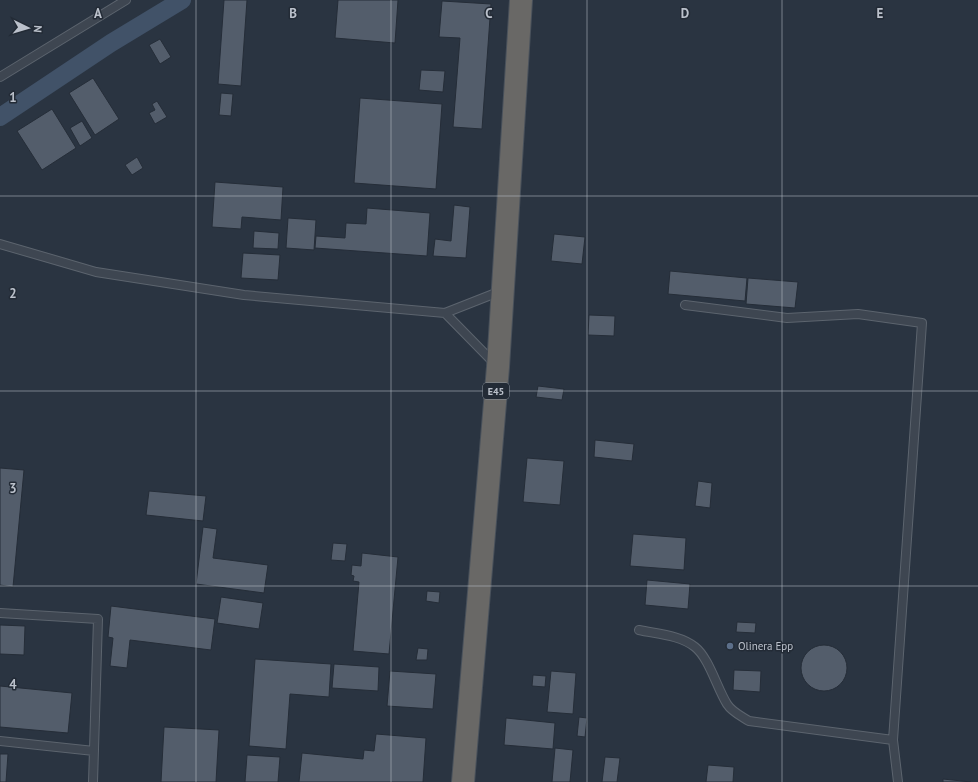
<svg xmlns="http://www.w3.org/2000/svg" width="978" height="782" viewBox="0 0 978 782" font-family="'PT Sans',sans-serif">
<rect width="100%" height="100%" fill="#2a3441"/>
<g fill="none" stroke-linecap="round" stroke-linejoin="round">
<!-- canal -->
<path stroke="#415268" stroke-width="18" d="M 0,117 L 111,43 L 182,0"/>
</g>
<!-- building -->
<path fill="#535d6b" stroke="#252d38" d="M 224,0 L 247,0 L 241,86 L 218,84 Z
M 338,0 L 398,0 L 395,43 L 335,38 Z
M 442,1 L 491,4 L 482,129 L 453,127 L 460,38 L 439,37 Z
M 160,39 L 171,57 L 160,64 L 149,45 Z
M 421,70 L 445,71 L 443,92 L 419,90 Z
M 93,78 L 119,119 L 95,135 L 69,93 Z
M 221,93 L 233,94 L 231,116 L 219,115 Z
M 360,98 L 442,104 L 436,189 L 354,183 Z
M 157,101 L 167,117 L 155,124 L 149,113 L 155,110 L 152,104 Z
M 52,109 L 76,148 L 42,170 L 17,131 Z
M 82,121 L 92,138 L 80,146 L 70,128 Z
M 137,157 L 143,168 L 132,175 L 125,165 Z
M 215,182 L 283,187 L 281,220 L 242,217 L 241,229 L 212,227 Z
M 454,205 L 470,207 L 466,258 L 433,256 L 435,239 L 451,241 Z
M 367,208 L 430,213 L 427,256 L 315,248 L 316,236 L 345,238 L 346,223 L 366,224 Z
M 288,218 L 316,220 L 314,250 L 286,248 Z
M 254,231 L 279,233 L 278,249 L 253,248 Z
M 554,234 L 585,237 L 582,264 L 551,261 Z
M 243,253 L 280,255 L 278,280 L 241,278 Z
M 670,271 L 747,278 L 745,301 L 668,294 Z
M 748,278 L 798,282 L 795,308 L 746,304 Z
M 589,315 L 615,316 L 614,336 L 588,335 Z
M 538,386 L 564,389 L 562,400 L 536,397 Z
M 595,440 L 634,444 L 632,461 L 594,457 Z
M 527,458 L 564,461 L 560,505 L 523,502 Z
M 0,468 L 24,470 L 13,587 L 0,585 Z
M 698,481 L 712,483 L 710,508 L 695,506 Z
M 149,491 L 206,496 L 203,521 L 146,515 Z
M 203,527 L 217,529 L 213,558 L 268,565 L 264,593 L 196,584 Z
M 633,534 L 686,538 L 684,570 L 630,566 Z
M 333,543 L 347,544 L 345,561 L 331,560 Z
M 362,553 L 398,557 L 389,654 L 353,651 L 359,582 L 353,581 L 354,576 L 351,575 L 352,565 L 361,566 Z
M 647,580 L 690,584 L 688,609 L 645,605 Z
M 427,591 L 440,592 L 439,603 L 426,601 Z
M 221,597 L 263,603 L 259,629 L 217,623 Z
M 111,606 L 215,619 L 211,650 L 130,640 L 127,668 L 110,666 L 113,638 L 108,637 Z
M 737,622 L 756,623 L 755,633 L 736,632 Z
M 0,625 L 25,626 L 24,655 L 0,654 Z
M801 668a23 23 0 1 1 46 0a23 23 0 1 1-46 0Z
M 418,648 L 428,649 L 427,660 L 416,660 Z
M 255,659 L 331,664 L 329,697 L 290,694 L 286,749 L 249,746 Z
M 334,664 L 379,667 L 378,691 L 332,688 Z
M 734,670 L 761,671 L 760,692 L 733,690 Z
M 390,671 L 436,674 L 433,709 L 387,706 Z
M 551,671 L 576,673 L 573,714 L 547,712 Z
M 533,675 L 546,676 L 545,687 L 532,686 Z
M 0,686 L 72,693 L 68,733 L 0,727 Z
M 579,717 L 587,718 L 585,737 L 577,736 Z
M 506,718 L 555,723 L 553,749 L 504,745 Z
M 164,727 L 219,730 L 216,782 L 161,782 Z
M 376,734 L 426,738 L 423,782 L 299,782 L 302,753 L 363,759 L 364,750 L 374,751 Z
M 555,748 L 573,750 L 570,782 L 552,782 Z
M 0,754 L 8,754 L 6,782 L 0,782 Z
M 247,755 L 280,757 L 278,782 L 245,782 Z
M 605,757 L 620,758 L 617,782 L 602,782 Z
M 708,765 L 734,767 L 733,782 L 706,782 Z
M 943,779 L 971,782 L 943,782 Z"/>
<g fill="none" stroke-linecap="round" stroke-linejoin="round">
<!-- service casing -->
<g stroke="#5c646e" stroke-width="10">
<path id="service" d="M 0,77 L 126,0
M 0,244 L 96,272 L 244,295 L 445,313 L 501,291
M 685,305 L 787,318 L 858,314 L 922,323 L 893,740 L 898,782
M 445,313 L 495,364
M 0,613 L 98,619 L 93,782
M 639,630 C 657,634 680,635 695,647 C 709,658 717,688 727,704 C 732,712 741,716 749,721 L 893,740
M 0,741 L 94,751"/>
</g>
<!-- trunk casing -->
<g stroke="#49515b" stroke-width="24">
<path id="trunk" d="M 463,782 L 498,367 L 521,0"/>
</g>
<!-- service -->
<use href="#service" stroke="#3e4651" stroke-width="8"/>
<!-- trunk -->
<use href="#trunk" stroke="#696866" stroke-width="22"/>
</g>
<!-- grid -->
<path fill="none" stroke="#bbc1cb" stroke-width="1" stroke-opacity="0.55" d="M 196,0 L 196,782M 391,0 L 391,782M 587,0 L 587,782M 782,0 L 782,782M 0,196 L 978,196M 0,391 L 978,391M 0,586 L 978,586"/>
<!-- markers -->
<circle fill="#5c6f8a" stroke="#232b36" stroke-width="1.5" cx="730" cy="646" r="4"/>
<g text-anchor="middle" dominant-baseline="central" stroke-width="3" stroke-linejoin="round" paint-order="stroke">
<!-- shield labels -->
<rect fill="#232b36" stroke="#8d949e" stroke-width="1" x="483" y="383" width="26" height="16" rx="3"/>
<g font-size="10" font-weight="bold" fill="#bbc1cb">
<text x="496" y="391">E45</text>
</g>
<!-- poi labels -->
<g font-size="11" fill="#bbc1cb" stroke="#232b36" text-anchor="start">
<text x="738" y="646">Olinera Epp</text>
</g>
</g>
<g font-size="13" text-anchor="middle" font-weight="bold" fill="#bbc1cb" stroke="#232b36" stroke-width="3" stroke-linejoin="round" paint-order="stroke">
<text x="98" y="18">A</text>
<text x="293" y="18">B</text>
<text x="489" y="18">C</text>
<text x="685" y="18">D</text>
<text x="880" y="18">E</text>
<text x="13" y="102">1</text>
<text x="13" y="298">2</text>
<text x="13" y="493">3</text>
<text x="13" y="689">4</text>
</g>
<!-- north arrow -->
<g transform="translate(28 28) rotate(95)" stroke="#232b36" stroke-width="3" paint-order="stroke">
<path d="M0-3L7 15L0 10L-7 15Z" fill="#bbc1cb"/>
<text y="-6" font-size="11" font-weight="bold" text-anchor="middle" fill="#bbc1cb">N</text>
</g>
</svg>
